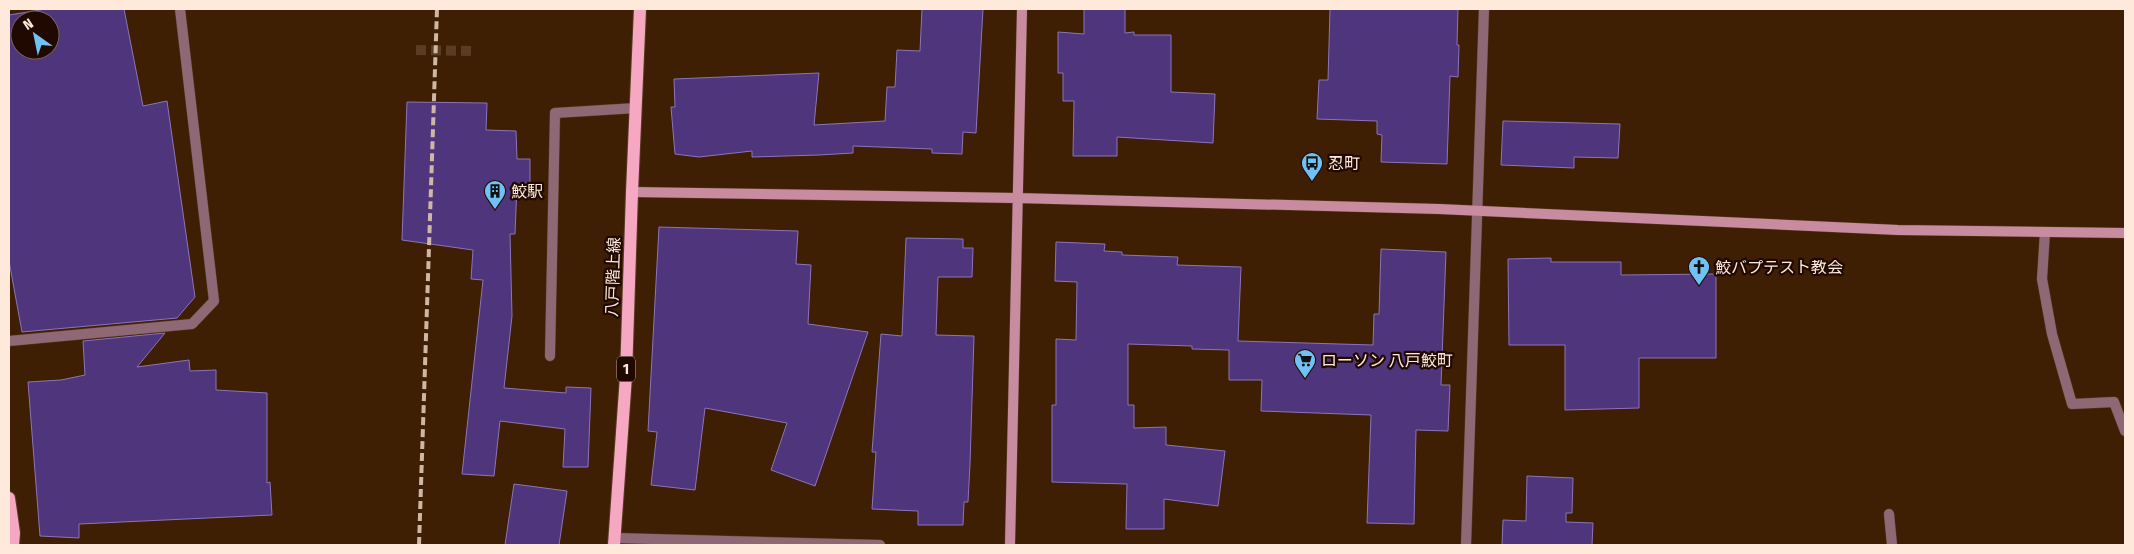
<svg xmlns="http://www.w3.org/2000/svg" width="2134" height="554" viewBox="0 0 2134 554" font-family="'Fira Sans Condensed','Noto Sans JP',sans-serif">
<rect width="100%" height="100%" fill="#3e1f03"/>
<!-- building -->
<path fill="#4f357c" stroke="#8b75b8" fill-rule="evenodd" d="M 46,9 L 124,9 L 143,106 L 167,101 L 195,297 L 177,318 L 22,332 L 9,261 L 9,15 ZM 20,20 L 50,20 L 50,50 L 20,50 Z
M 922,9 L 983,9 L 976,133 L 963,132 L 962,154 L 932,153 L 932,149 L 853,146 L 853,153 L 819,155 L 752,157 L 752,151 L 699,157 L 675,154 L 671,107 L 675,107 L 674,79 L 819,73 L 814,125 L 885,121 L 887,87 L 895,87 L 897,50 L 920,51 Z
M 1084,9 L 1125,9 L 1125,33 L 1134,32 L 1134,35 L 1171,35 L 1171,92 L 1215,94 L 1213,143 L 1117,137 L 1117,156 L 1073,156 L 1074,101 L 1063,101 L 1063,73 L 1058,73 L 1058,32 L 1084,34 Z
M 1330,9 L 1458,9 L 1457,45 L 1459,45 L 1458,77 L 1450,76 L 1447,164 L 1381,162 L 1382,135 L 1377,134 L 1377,121 L 1317,119 L 1319,80 L 1328,80 Z
M 407,102 L 487,103 L 486,130 L 516,131 L 517,159 L 530,159 L 530,182 L 517,185 L 515,234 L 510,234 L 512,316 L 504,388 L 566,393 L 566,387 L 591,388 L 588,467 L 563,467 L 565,429 L 500,421 L 494,476 L 462,474 L 483,280 L 471,279 L 473,250 L 402,240 Z
M 1503,121 L 1620,124 L 1618,158 L 1574,157 L 1574,168 L 1501,165 Z
M 659,227 L 798,231 L 796,264 L 811,265 L 808,324 L 868,332 L 815,486 L 771,470 L 787,423 L 705,408 L 695,490 L 651,485 L 657,432 L 648,431 Z
M 906,238 L 963,239 L 963,248 L 973,248 L 972,277 L 938,277 L 936,335 L 974,336 L 970,464 L 968,502 L 964,502 L 963,525 L 918,525 L 918,511 L 872,509 L 876,452 L 872,452 L 881,334 L 902,336 Z
M 1056,242 L 1105,244 L 1104,251 L 1122,252 L 1122,255 L 1178,257 L 1177,265 L 1241,267 L 1238,341 L 1373,345 L 1374,314 L 1379,314 L 1381,249 L 1446,252 L 1441,385 L 1450,385 L 1448,431 L 1416,430 L 1414,524 L 1367,523 L 1371,415 L 1261,411 L 1262,380 L 1229,380 L 1229,350 L 1192,349 L 1192,346 L 1128,344 L 1128,405 L 1134,405 L 1134,428 L 1166,427 L 1166,445 L 1225,451 L 1218,506 L 1164,499 L 1164,529 L 1126,529 L 1127,484 L 1052,482 L 1052,405 L 1056,405 L 1056,339 L 1076,340 L 1077,282 L 1055,281 Z
M 1551,258 L 1551,262 L 1621,262 L 1621,275 L 1716,274 L 1716,358 L 1639,358 L 1639,408 L 1565,410 L 1565,345 L 1509,345 L 1508,259 Z
M 165,333 L 137,367 L 189,360 L 190,371 L 216,370 L 216,390 L 267,393 L 267,483 L 270,482 L 272,515 L 79,524 L 79,538 L 40,536 L 28,382 L 61,380 L 85,375 L 83,341 Z
M 1527,476 L 1573,478 L 1572,513 L 1566,513 L 1566,522 L 1593,523 L 1592,545 L 1502,545 L 1503,520 L 1526,521 Z
M 514,484 L 567,491 L 559,545 L 505,545 Z"/>
<g fill="none" stroke-linecap="round" stroke-linejoin="round">
<!-- street-tunnel -->
<path stroke="#5b3d23" stroke-width="10" stroke-dasharray="10 5" stroke-linecap="butt" d="M 416,50 L 476,51"/>
<!-- lane casing -->
<g stroke="#593b21" stroke-width="11">
<path id="lane" d="M 550,356 L 555,113 L 636,108"/>
</g>
<!-- street casing -->
<g stroke="#593b21" stroke-width="11">
<path id="street" d="M 2045,232 L 2042,279 L 2052,334 L 2072,404 L 2114,402 L 2125,431
M 9,341 L 192,324 L 214,301 L 180,9
M 1889,514 L 1892,545
M 615,538 L 880,545
M 1466,545 L 1484,9"/>
</g>
<!-- secondary casing -->
<g stroke="#593b21" stroke-width="11">
<path id="secondary" d="M 632,192 L 1017,198 L 1439,209 L 1898,230 L 2125,233
M 1010,545 L 1022,9"/>
</g>
<!-- primary casing -->
<g stroke="#593b21" stroke-width="14">
<path id="primary" d="M 9,498 L 14,533 L 13,545
M 614,545 L 626,376 L 632,192 L 640,9"/>
</g>
<!-- lane -->
<use href="#lane" stroke="#8e6874" stroke-width="10"/>
<!-- street -->
<use href="#street" stroke="#8e6874" stroke-width="10"/>
<!-- secondary -->
<use href="#secondary" stroke="#c98b9f" stroke-width="10"/>
<!-- primary -->
<use href="#primary" stroke="#f6a7c1" stroke-width="12"/>
<!-- rail -->
<path stroke="#cfb7a5" stroke-width="4" stroke-dasharray="8 4" stroke-linecap="butt" d="M 419,545 L 437,9"/>
</g>
<!-- icons -->
<defs>
<g id="bus-pin" transform="scale(1.125)"><path d="M0 17L-7.5 6A9.5 9.5 0 1 1 7.5 6Z" fill="#71c1f5" stroke="#200900"/><path d="M-5-6H5V4H4V6H2V4H-2V6H-4V4H-5ZM-3.5-4V0h7V-4ZM-3.5 1.2v1.5H-2V1.2ZM2 1.2v1.5H3.5V1.2Z" fill="#111"/></g>
<g id="building-pin" transform="scale(1.125)"><path d="M0 17L-7.5 6A9.5 9.5 0 1 1 7.5 6Z" fill="#71c1f5" stroke="#200900"/><path d="M-4-6H4V6H1V3H-1V6H-4ZM-2.5-4.3h1.7v1.8h-1.7ZM.8-4.3h1.7v1.8H.8ZM-2.5-1h1.7V.8h-1.7ZM.8-1h1.7V.8H.8Z" fill="#111"/></g>
<g id="church-pin" transform="scale(1.125)"><path d="M0 17L-7.5 6A9.5 9.5 0 1 1 7.5 6Z" fill="#71c1f5" stroke="#200900"/><path d="M-1.2-6h2.4v3.5h3.3v2.4h-3.3V6h-2.4V-.1h-3.3v-2.4h3.3Z" fill="#111"/></g>
<g id="supermarket-pin" transform="scale(1.125)"><path d="M0 17L-7.5 6A9.5 9.5 0 1 1 7.5 6Z" fill="#71c1f5" stroke="#200900"/><path d="M-6-5.5h2.5l.6 2H6L4.5 2H-2.5L-4.4-4H-6ZM-1.5 3.2a1.3 1.3 0 1 0 .1 0ZM3 3.2a1.3 1.3 0 1 0 .1 0Z" fill="#111"/></g>
</defs>
<g fill-rule="evenodd">
<use href="#bus-pin" x="1312" y="163"/>
<use href="#building-pin" x="495" y="191"/>
<use href="#church-pin" x="1699" y="267"/>
<use href="#supermarket-pin" x="1305" y="360"/>
</g>
<g text-anchor="middle" dominant-baseline="central" stroke-width="4.5" stroke-linejoin="round" paint-order="stroke">
<!-- shield labels -->
<rect fill="#200900" stroke="#bba699" stroke-width="1" x="617" y="356.5" width="18" height="25" rx="4"/>
<g font-size="15" font-weight="bold" fill="#fee9da">
<text x="626" y="369">1</text>
</g>
<!-- poi labels -->
<g font-size="16" fill="#fee9da" stroke="#200900" text-anchor="start">
<text x="1328" y="163">忍町</text>
<text x="511" y="191">鮫駅</text>
<text x="1715" y="267">鮫バプテスト教会</text>
<text x="1321" y="360">ローソン 八戸鮫町</text>
</g>
<!-- street labels -->
<g font-size="16" fill="#fee9da" stroke="#200900">
<text transform="translate(613 277) rotate(-88)">八戸階上線</text>
</g>
</g>
<!-- border -->
<rect width="2134" height="554" fill="none" stroke="#fee9da" stroke-width="20"/>
<!-- north arrow -->
<g transform="translate(35 35) rotate(327)"><circle r="24" fill="#200900" stroke="#796357"/>
<path d="M0-4L9 19L0 12L-9 19Z" fill="#71c1f5"/>
<text y="-8" font-size="14" font-weight="bold" text-anchor="middle" fill="#fee9da">N</text>
</g>
</svg>
